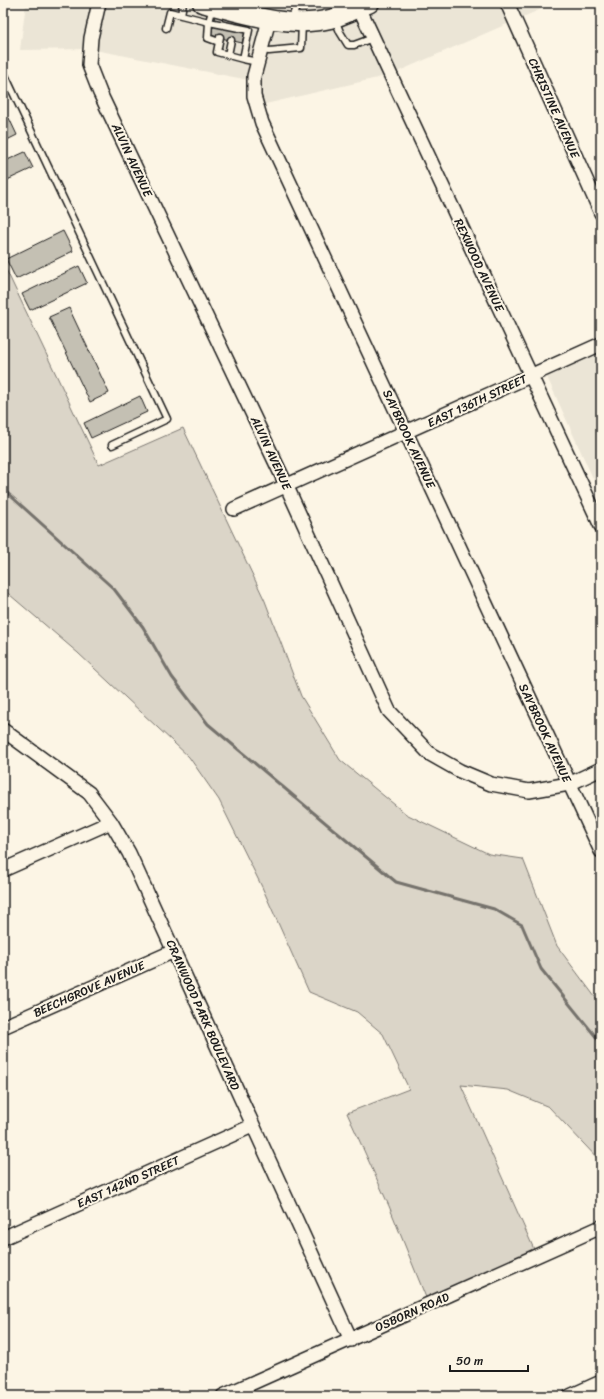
<svg xmlns="http://www.w3.org/2000/svg" width="604" height="1399" viewBox="0 0 604 1399" font-family="Sriracha,sans-serif">
<rect width="100%" height="100%" fill="#fcf5e5"/>
<filter id="ink" filterUnits="userSpaceOnUse"><feTurbulence type="fractalNoise" baseFrequency=".025" numOctaves="2"/><feDisplacementMap in="SourceGraphic" scale="8" xChannelSelector="R" yChannelSelector="G"/><feConvolveMatrix kernelMatrix="1 2 1 2 8 2 1 2 1" color-interpolation-filters="sRGB"/></filter>
<g filter="url(#ink)">
<!-- built -->
<path fill="#ebe5d6" d="M 26,3 L 555,3 L 390,75 L 257,106 L 254,81 L 90,49 L 20,50 Z
M 601,353 L 601,496 L 547,377 Z"/>
<!-- green -->
<path fill="#dbd5c8" stroke="#7c7872" d="M 3,263 L 99,465 L 183,428 L 265,601 L 301,696 L 340,760 L 406,814 L 489,854 L 523,859 L 557,946 L 601,1005 L 601,1162 L 549,1107 L 508,1090 L 461,1085 L 537,1256 L 429,1305 L 389,1206 L 347,1113 L 409,1089 L 383,1034 L 357,1012 L 309,992 L 262,887 L 219,800 L 189,757 L 78,653 L 3,589 Z"/>
<g fill="none" stroke-linecap="round" stroke-linejoin="round">
<!-- stream -->
<path stroke="#75726c" stroke-width="3" d="M 3,489 L 114,589 L 143,627 L 172,677 L 208,724 L 396,882 L 494,909 L 522,925 L 541,969 L 601,1043"/>
</g>
<!-- building -->
<path fill="#c4c0b3" stroke="#1c1c1c" d="M 211,24 L 245,32 L 242,43 L 209,35 Z
M 9,118 L 17,135 L 3,142 L 3,121 Z
M 25,152 L 33,168 L 3,182 L 3,162 Z
M 63,231 L 73,251 L 16,279 L 6,259 Z
M 79,266 L 87,283 L 30,310 L 22,294 Z
M 69,308 L 109,393 L 90,402 L 49,317 Z
M 140,396 L 147,412 L 91,438 L 84,423 Z"/>
<g fill="none" stroke-linecap="round" stroke-linejoin="round">
<!-- lane casing -->
<g stroke="#1c1c1c" stroke-width="9">
<path id="lane" d="M 183,3 L 181,15 L 209,22 L 213,7
M 335,19 L 340,32 L 348,45 L 354,45 L 373,38
M 291,21 L 295,10 L 293,3
M 166,28 L 170,12 L 181,15
M 220,37 L 217,52 L 243,59
M 219,42 L 208,38 L 209,22 L 249,30 L 243,59 L 258,62
M 261,50 L 269,51 L 301,48 L 302,23
M 228,55 L 231,40
M 3,71 L 167,419 L 112,445"/>
</g>
<!-- street casing -->
<g stroke="#1c1c1c" stroke-width="16">
<path id="street" d="M 99,3 L 91,38 L 89,65 L 100,93 L 282,476 L 389,711 L 430,754 L 460,771 L 491,784 L 529,791 L 569,784 L 601,769
M 357,3 L 601,526
M 507,3 L 601,213
M 269,20 L 254,76 L 254,96 L 262,123 L 601,851
M 234,509 L 601,344
M 3,730 L 89,793 L 111,822 L 129,853 L 351,1340
M 3,870 L 111,822
M 3,1027 L 174,951
M 3,1238 L 252,1126
M 223,1396 L 601,1227
M 570,1396 L 601,1382"/>
</g>
<!-- secondary casing -->
<g stroke="#1c1c1c" stroke-width="21">
<path id="secondary" d="M 202,3 C 242,13 288,29 330,19 C 343,16 357,9 370,3"/>
</g>
<!-- lane -->
<use href="#lane" stroke="#fcf5e5" stroke-width="6"/>
<!-- street -->
<use href="#street" stroke="#fcf5e5" stroke-width="13"/>
<!-- secondary -->
<use href="#secondary" stroke="#fcf5e5" stroke-width="18"/>
</g>
</g>
<g text-anchor="middle" dominant-baseline="central" stroke-width="4" stroke-linejoin="round" paint-order="stroke">
<!-- street labels -->
<g font-size="12" fill="#1c1c1c" stroke="#fcf5e5">
<text transform="translate(554 108) rotate(66)">CHRISTINE AVENUE</text>
<text transform="translate(132 160) rotate(65)">ALVIN AVENUE</text>
<text transform="translate(479 265) rotate(65)">REXWOOD AVENUE</text>
<text transform="translate(477 401) rotate(-25)">EAST 136TH STREET</text>
<text transform="translate(409 439) rotate(65)">SAYBROOK AVENUE</text>
<text transform="translate(271 453) rotate(65)">ALVIN AVENUE</text>
<text transform="translate(545 733) rotate(65)">SAYBROOK AVENUE</text>
<text transform="translate(89 989) rotate(-24)">BEECHGROVE AVENUE</text>
<text transform="translate(203 1015) rotate(66)">CRANWOOD PARK BOULEVARD</text>
<text transform="translate(128 1182) rotate(-24)">EAST 142ND STREET</text>
<text transform="translate(412 1312) rotate(-24)">OSBORN ROAD</text>
</g>
</g>
<!-- margin -->
<rect width="604" height="1399" fill="none" stroke="#fcf5e5" stroke-width="16"/>
<rect x="8" y="8" width="588" height="1383" fill="none" stroke="#1c1c1c" stroke-width="1.5" filter="url(#ink)"/>
<!-- scale -->
<path d="M450 1365v6h78v-6" fill="none" stroke="#1c1c1c" stroke-width="2"/>
<text x="456" y="1365" font-size="12" fill="#1c1c1c" stroke="#fcf5e5" stroke-width="3" paint-order="stroke">50 m</text>
</svg>
